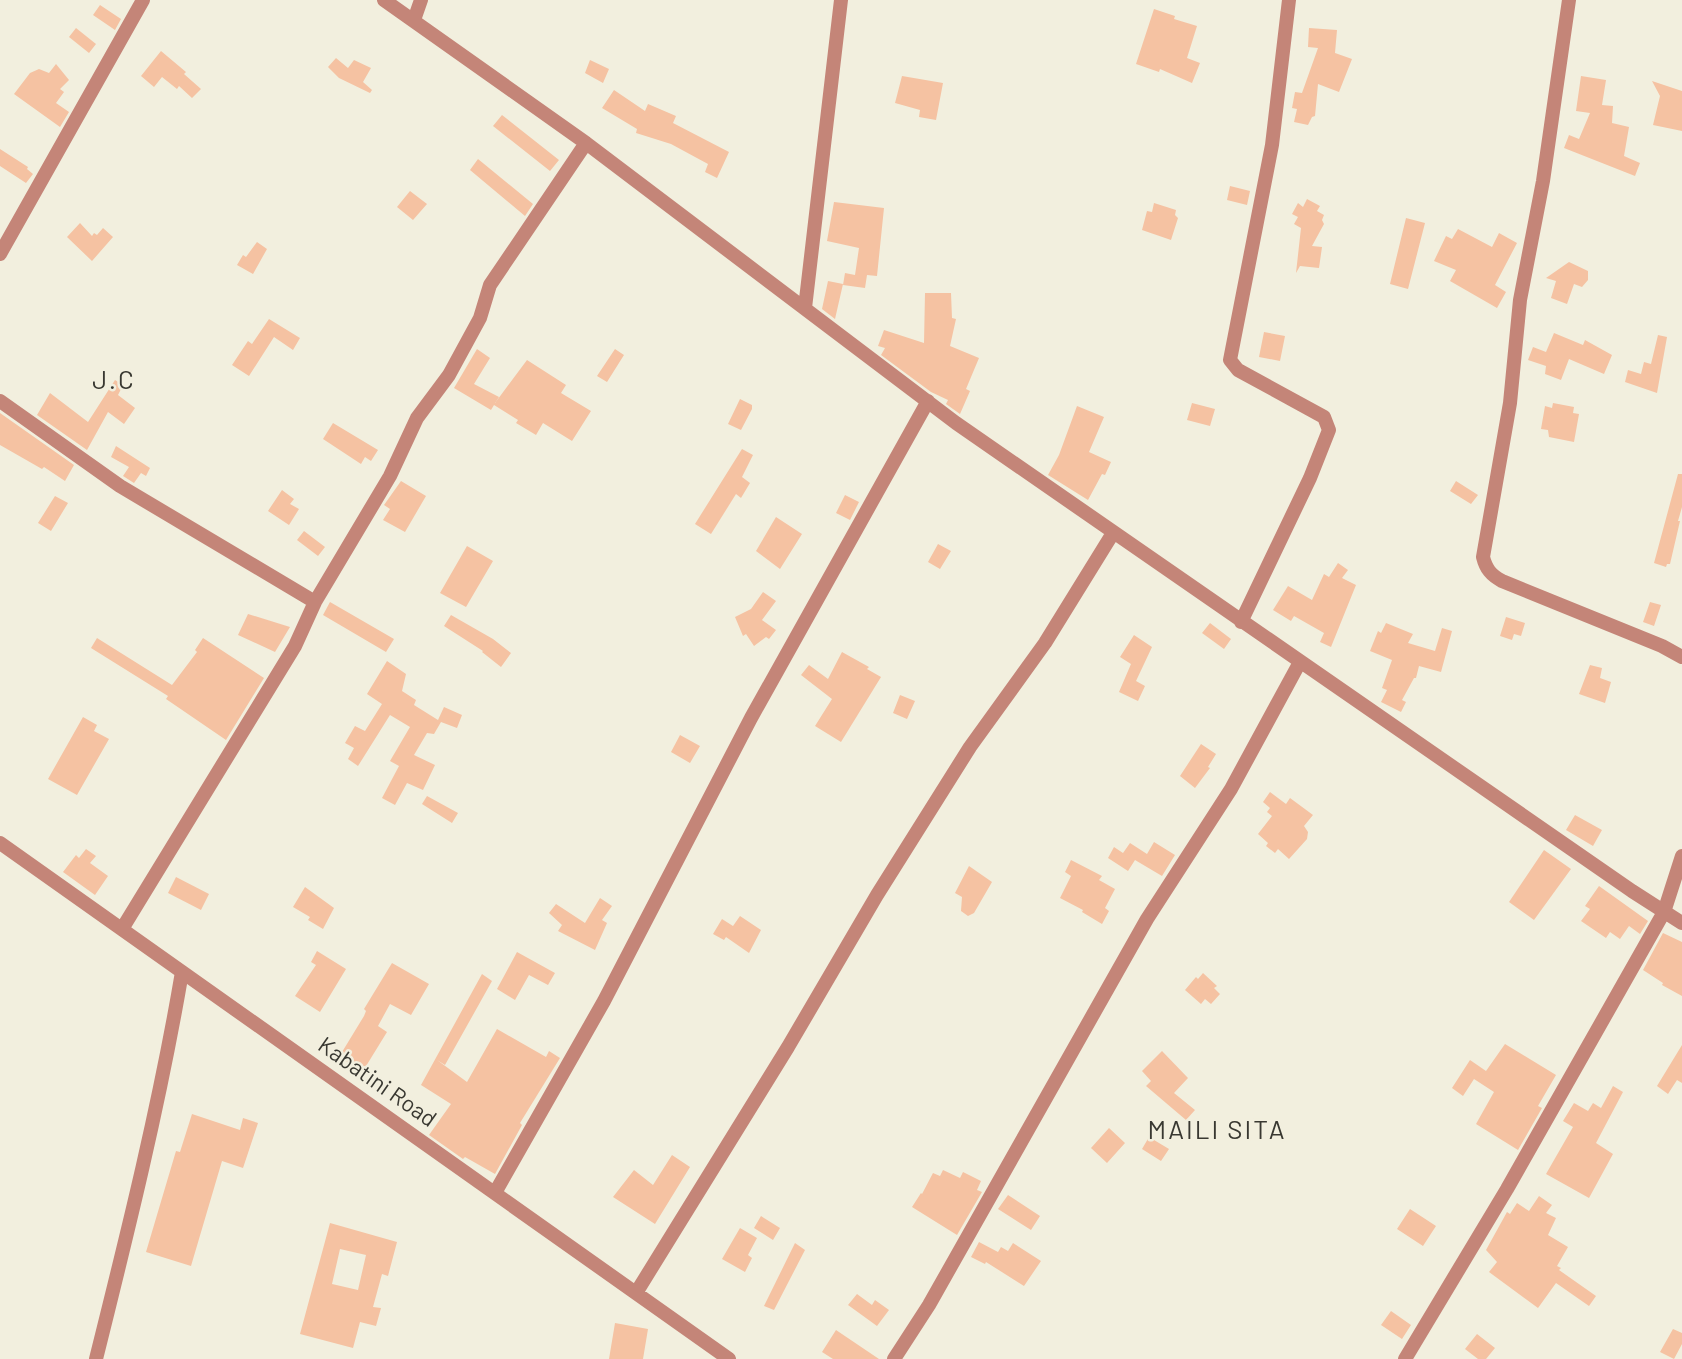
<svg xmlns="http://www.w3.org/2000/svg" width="1682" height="1359" viewBox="0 0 1682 1359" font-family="Barlow,sans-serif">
<rect width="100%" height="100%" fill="#f2efde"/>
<!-- building -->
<path fill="#f5c2a2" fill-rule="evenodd" d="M 100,5 L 121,19 L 115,30 L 93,15 Z
M 1154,9 L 1175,16 L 1174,19 L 1197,26 L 1187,58 L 1200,63 L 1192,83 L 1160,69 L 1159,72 L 1136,64 Z
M 76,28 L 96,44 L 89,53 L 69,37 Z
M 1309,28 L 1337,30 L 1335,53 L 1352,59 L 1339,92 L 1318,84 L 1315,116 L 1312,117 L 1308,125 L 1294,122 L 1297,109 L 1292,108 L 1295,92 L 1302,93 L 1318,48 L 1308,47 Z
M 161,51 L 186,72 L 184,74 L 201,89 L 192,98 L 179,86 L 177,89 L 162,77 L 154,87 L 141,76 Z
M 336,58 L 348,68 L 354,60 L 371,68 L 363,82 L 372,90 L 370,93 L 339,78 L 328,67 Z
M 590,60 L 609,69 L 603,83 L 585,73 Z
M 56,64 L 69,80 L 60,89 L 64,92 L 56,103 L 69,112 L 60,127 L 14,94 L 30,73 L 39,69 L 49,73 Z
M 902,76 L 943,83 L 936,120 L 919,117 L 920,110 L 895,103 Z
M 1581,76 L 1606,80 L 1602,105 L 1613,106 L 1612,123 L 1629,127 L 1624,156 L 1640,163 L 1635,176 L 1564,148 L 1569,135 L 1579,139 L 1590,113 L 1576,111 Z
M 1652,81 L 1682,91 L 1682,131 L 1653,125 L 1660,96 Z
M 614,90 L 645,111 L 648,104 L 676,116 L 673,123 L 729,152 L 717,178 L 705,172 L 708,164 L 671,144 L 636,133 L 637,129 L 602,108 Z
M 502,115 L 559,160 L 550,171 L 493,126 Z
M 0,149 L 28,167 L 27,169 L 33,174 L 26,183 L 0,166 Z
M 478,159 L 533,204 L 525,216 L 470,170 Z
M 1230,186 L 1250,191 L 1247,205 L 1227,200 Z
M 410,191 L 427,204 L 413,220 L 397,207 Z
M 1307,199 L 1320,206 L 1317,211 L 1324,215 L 1322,220 L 1324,224 L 1312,246 L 1322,247 L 1319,268 L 1300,266 L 1296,273 L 1301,228 L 1294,224 L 1298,217 L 1292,214 L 1298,203 L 1303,207 Z
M 834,202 L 884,208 L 877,276 L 867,275 L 865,288 L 843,285 L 845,273 L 855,275 L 859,248 L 827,241 Z
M 1154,203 L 1176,210 L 1175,215 L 1178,218 L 1171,240 L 1142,230 L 1147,211 L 1152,212 Z
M 1406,218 L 1425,223 L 1408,289 L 1390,284 Z
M 80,223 L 92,236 L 94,233 L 97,235 L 103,228 L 113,237 L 92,261 L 67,237 Z
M 1458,229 L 1492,247 L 1499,233 L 1517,243 L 1495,285 L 1506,292 L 1497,308 L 1450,281 L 1456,270 L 1434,261 L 1446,236 L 1452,239 Z
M 257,242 L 267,249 L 253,274 L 237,265 L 243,255 L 246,257 Z
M 1569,262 L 1588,271 L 1588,280 L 1582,287 L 1574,284 L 1567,304 L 1551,298 L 1556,281 L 1546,278 Z
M 828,281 L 843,284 L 835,319 L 822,309 Z
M 925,293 L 951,293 L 952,318 L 956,319 L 950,346 L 979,358 L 966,389 L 970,391 L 960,414 L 946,404 L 948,400 L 931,392 L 881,355 L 885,348 L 878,346 L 884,330 L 924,343 Z
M 269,319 L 300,338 L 293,350 L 274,337 L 249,376 L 232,365 L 248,341 L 252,344 Z
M 1264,332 L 1285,336 L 1280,361 L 1259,357 Z
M 1554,333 L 1583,345 L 1585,340 L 1612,355 L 1604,374 L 1569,359 L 1561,380 L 1545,374 L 1546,366 L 1528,360 L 1533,347 L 1546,352 Z
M 1658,335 L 1667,337 L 1657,393 L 1625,382 L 1628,370 L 1641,374 L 1644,362 L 1651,364 Z
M 477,349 L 490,358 L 474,384 L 499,397 L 495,403 L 527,360 L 566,385 L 561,393 L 591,411 L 572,441 L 543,423 L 536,435 L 516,423 L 518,420 L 494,405 L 491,410 L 454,388 Z
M 615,349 L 624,355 L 607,382 L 597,376 Z
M 115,380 L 123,385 L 118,395 L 135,408 L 124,424 L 108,412 L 87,450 L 37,415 L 50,393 L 88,422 Z
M 740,399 L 752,405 L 752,409 L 741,430 L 728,424 Z
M 1192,403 L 1215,409 L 1210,426 L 1187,420 Z
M 1553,403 L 1574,407 L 1573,413 L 1579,414 L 1574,442 L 1549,437 L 1548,430 L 1541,429 L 1545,406 L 1552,408 Z
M 1077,406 L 1104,417 L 1089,452 L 1111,462 L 1105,475 L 1102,474 L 1088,500 L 1048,475 L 1059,455 Z
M 0,413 L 74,465 L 65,481 L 44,467 L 42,469 L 0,445 Z
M 333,423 L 378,450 L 371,461 L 365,457 L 361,464 L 323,439 Z
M 116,446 L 150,468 L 146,476 L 141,473 L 134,483 L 123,476 L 129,467 L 111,457 Z
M 742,449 L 753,455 L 742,477 L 750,483 L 741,498 L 736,494 L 711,534 L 695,524 Z
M 1678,474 L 1682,474 L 1682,507 L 1678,521 L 1680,521 L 1670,564 L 1667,564 L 1666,567 L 1654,563 Z
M 401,481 L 426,496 L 405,532 L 383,520 L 390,509 L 384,505 Z
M 1456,481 L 1478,495 L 1471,504 L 1450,491 Z
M 282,490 L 294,499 L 290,504 L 299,509 L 289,525 L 268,511 Z
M 845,495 L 859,502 L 850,520 L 836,513 Z
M 55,496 L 68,503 L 51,531 L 38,523 Z
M 776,517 L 802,534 L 780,569 L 756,551 Z
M 304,531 L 325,547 L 318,556 L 297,540 Z
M 938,544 L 951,551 L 940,569 L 928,562 Z
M 467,546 L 493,561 L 466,607 L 440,593 Z
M 1338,563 L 1348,570 L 1342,578 L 1356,585 L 1331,647 L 1320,642 L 1324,633 L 1294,616 L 1291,621 L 1273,610 L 1288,586 L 1312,600 L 1324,574 L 1329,577 Z
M 763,592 L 776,601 L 762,620 L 776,630 L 769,639 L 766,637 L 754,646 L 746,634 L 743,636 L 735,617 L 751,609 Z
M 330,602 L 394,639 L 386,652 L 323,615 Z
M 1650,602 L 1661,605 L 1654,626 L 1643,622 Z
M 248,614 L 290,627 L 275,652 L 238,635 Z
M 451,615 L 493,639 L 511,653 L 501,667 L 482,652 L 483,651 L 444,626 Z
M 1506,617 L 1525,623 L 1521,636 L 1514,634 L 1512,640 L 1500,636 Z
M 1210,623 L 1231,639 L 1224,649 L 1202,633 Z
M 1386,623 L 1413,634 L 1408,643 L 1435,651 L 1442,628 L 1452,631 L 1441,672 L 1419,666 L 1416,678 L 1414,678 L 1402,700 L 1406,702 L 1401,712 L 1381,702 L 1387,690 L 1382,688 L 1392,660 L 1370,651 L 1378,631 L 1381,633 Z
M 1134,635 L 1152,647 L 1136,681 L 1145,686 L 1138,701 L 1119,692 L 1131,664 L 1120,657 Z
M 97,638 L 172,685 L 197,652 L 195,650 L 203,638 L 264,678 L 226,740 L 166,699 L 168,696 L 91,648 Z
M 842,652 L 869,667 L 867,669 L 881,677 L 841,742 L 815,726 L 832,699 L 801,675 L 809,665 L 828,679 Z
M 387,661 L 406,674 L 402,691 L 416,700 L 414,705 L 438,720 L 444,707 L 462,715 L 457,728 L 441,722 L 434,734 L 427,733 L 414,755 L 435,765 L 423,790 L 407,783 L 395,805 L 382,798 L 399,766 L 390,761 L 410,727 L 390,715 L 358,766 L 348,759 L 354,748 L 345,743 L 355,726 L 365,731 L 382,704 L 367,694 Z
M 1590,665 L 1602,668 L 1600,678 L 1611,682 L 1605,703 L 1579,694 Z
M 900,695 L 915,701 L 907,719 L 893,713 Z
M 83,717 L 97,725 L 94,731 L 109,739 L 77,795 L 48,779 Z
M 680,735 L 700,746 L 690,763 L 671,752 Z
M 1201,744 L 1216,754 L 1208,767 L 1210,768 L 1195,788 L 1180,776 Z
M 1270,792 L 1286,804 L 1290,798 L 1313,815 L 1304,826 L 1308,832 L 1307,839 L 1289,859 L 1278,849 L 1275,853 L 1266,846 L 1268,843 L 1258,834 L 1272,816 L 1267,812 L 1270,808 L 1263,802 Z
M 427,796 L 458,813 L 452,823 L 422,804 Z
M 1575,815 L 1602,830 L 1593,846 L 1566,830 Z
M 1154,842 L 1175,855 L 1162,876 L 1135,860 L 1128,871 L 1108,858 L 1114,847 L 1123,853 L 1130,843 L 1147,854 Z
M 86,849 L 96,856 L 90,863 L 108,876 L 95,895 L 63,872 L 76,855 L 79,858 Z
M 1544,850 L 1571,869 L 1534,920 L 1509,902 Z
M 1071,860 L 1102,876 L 1099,880 L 1115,889 L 1105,908 L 1109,911 L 1102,924 L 1082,912 L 1083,910 L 1060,898 L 1071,876 L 1065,872 Z
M 969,866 L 992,882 L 974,913 L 968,916 L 961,911 L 962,897 L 955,893 Z
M 176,877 L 209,894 L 201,910 L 168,893 Z
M 1599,886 L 1648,921 L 1640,934 L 1629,926 L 1620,939 L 1610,932 L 1606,938 L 1581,921 L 1590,909 L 1585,906 Z
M 305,887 L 334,908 L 323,929 L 308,920 L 310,917 L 293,907 Z
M 600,898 L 612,906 L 602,920 L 607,923 L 595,950 L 558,931 L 562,925 L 549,913 L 556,904 L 585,923 Z
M 740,916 L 761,930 L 749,953 L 726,937 L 724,940 L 713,934 L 722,919 L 733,926 Z
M 1663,933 L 1682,942 L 1682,996 L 1662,985 L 1663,983 L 1643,970 Z
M 317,951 L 346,969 L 320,1012 L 295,996 L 316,965 L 311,962 Z
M 517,952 L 555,973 L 548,985 L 529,975 L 515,1000 L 497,989 Z
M 392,963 L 429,984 L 411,1015 L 390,1004 L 378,1026 L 387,1032 L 363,1071 L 339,1057 L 364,1016 L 366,1011 L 364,1009 Z
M 1203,973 L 1217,986 L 1214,988 L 1220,994 L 1211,1004 L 1205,999 L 1201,1004 L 1185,990 L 1196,977 L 1198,979 Z
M 482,974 L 492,981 L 445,1065 L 437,1060 L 467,1082 L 497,1029 L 546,1057 L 549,1051 L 560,1058 L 520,1123 L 522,1125 L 495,1174 L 465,1157 L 463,1159 L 429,1135 L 451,1104 L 421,1085 Z
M 1505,1044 L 1556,1075 L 1538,1106 L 1542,1108 L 1518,1150 L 1476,1124 L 1494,1092 L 1474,1079 L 1463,1096 L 1452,1088 L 1470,1060 L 1486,1071 Z
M 1682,1045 L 1682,1083 L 1677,1080 L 1668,1094 L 1657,1086 Z
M 1162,1051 L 1188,1078 L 1174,1093 L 1195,1110 L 1186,1120 L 1146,1086 L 1151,1081 L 1142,1071 Z
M 1613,1086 L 1623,1092 L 1596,1143 L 1613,1154 L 1589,1198 L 1546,1174 L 1573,1127 L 1563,1121 L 1574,1103 L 1588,1111 L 1593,1103 L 1601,1108 Z
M 192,1114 L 240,1130 L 243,1118 L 258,1123 L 243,1168 L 222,1161 L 191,1266 L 146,1252 L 176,1151 L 180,1152 Z
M 1109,1128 L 1125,1143 L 1107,1163 L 1091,1148 Z
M 1149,1137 L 1169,1149 L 1161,1161 L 1142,1149 Z
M 672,1155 L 690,1167 L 655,1224 L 613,1197 L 634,1170 L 653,1185 Z
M 943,1170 L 960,1178 L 963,1172 L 981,1181 L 977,1190 L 982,1192 L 957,1235 L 912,1207 L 921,1193 L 922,1194 L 933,1173 L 940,1176 Z
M 1008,1195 L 1040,1216 L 1031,1230 L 998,1209 Z
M 1539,1196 L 1552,1205 L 1546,1213 L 1556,1218 L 1548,1235 L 1568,1247 L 1557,1266 L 1561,1268 L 1559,1270 L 1596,1296 L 1589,1306 L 1556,1283 L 1538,1308 L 1489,1272 L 1497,1262 L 1486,1250 L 1507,1212 L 1510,1214 L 1517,1203 L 1529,1211 Z
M 1410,1209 L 1436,1226 L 1423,1246 L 1397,1229 Z
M 761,1216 L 780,1228 L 773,1240 L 754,1228 Z
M 330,1223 L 397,1242 L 388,1276 L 382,1274 L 373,1307 L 381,1308 L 376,1326 L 360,1322 L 353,1348 L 300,1334 ZM 340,1249 L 366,1255 L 358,1290 L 332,1284 Z
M 740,1228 L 757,1238 L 748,1255 L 752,1258 L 745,1272 L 722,1259 Z
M 979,1242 L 998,1252 L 1001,1247 L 1008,1251 L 1013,1243 L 1041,1261 L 1024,1286 L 986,1262 L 985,1264 L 971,1257 Z
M 795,1243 L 805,1250 L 774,1310 L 764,1306 Z
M 857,1294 L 872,1305 L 875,1300 L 889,1310 L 877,1326 L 848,1305 Z
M 1391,1311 L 1411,1325 L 1402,1339 L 1381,1325 Z
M 615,1323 L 648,1329 L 643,1359 L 609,1359 Z
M 1673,1329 L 1682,1333 L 1682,1344 L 1674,1359 L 1660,1352 Z
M 836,1330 L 879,1359 L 833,1359 L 822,1352 Z
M 1477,1334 L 1495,1348 L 1486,1359 L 1478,1359 L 1465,1349 Z"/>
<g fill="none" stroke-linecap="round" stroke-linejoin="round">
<!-- minor -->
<path stroke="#c48578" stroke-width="14" d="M 384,0 L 586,143 L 956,423 L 1632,891 L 1682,923
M 1569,0 L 1543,181 L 1520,300 L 1510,403 L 1483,557 C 1486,569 1491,575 1502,581 L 1662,646 L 1682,657
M 414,20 L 421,0
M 0,254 L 143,0
M 805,308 L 841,0
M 0,401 L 120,486 L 315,602
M 1241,622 L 1310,478 L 1329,430 L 1324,417 L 1238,370 L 1230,360 L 1272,145 L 1289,0
M 0,843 L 729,1359
M 122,929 L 295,646 L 315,602 L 390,476 L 417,418 L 449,375 L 480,318 L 490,285 L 586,143
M 496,1191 L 604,1001 L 751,718 L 928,401
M 636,1293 L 788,1047 L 877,895 L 970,747 L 1045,643 L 1113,533
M 96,1359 C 128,1231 160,1102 182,972
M 894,1359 L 929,1305 L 1147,919 L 1231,789 L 1300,662
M 1405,1359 L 1507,1189 L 1664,912 L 1682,856"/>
</g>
<g text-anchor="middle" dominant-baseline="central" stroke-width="5" stroke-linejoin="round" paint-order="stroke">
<!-- street labels -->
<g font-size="23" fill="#393831" stroke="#f2efde">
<text transform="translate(378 1081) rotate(35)">Kabatini Road</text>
</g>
<!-- quarter labels -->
<g font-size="26" letter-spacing="2" fill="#393831" stroke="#f2efde">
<text x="114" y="378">J.C</text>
<text x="1217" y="1128">MAILI SITA</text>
</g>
</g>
</svg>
